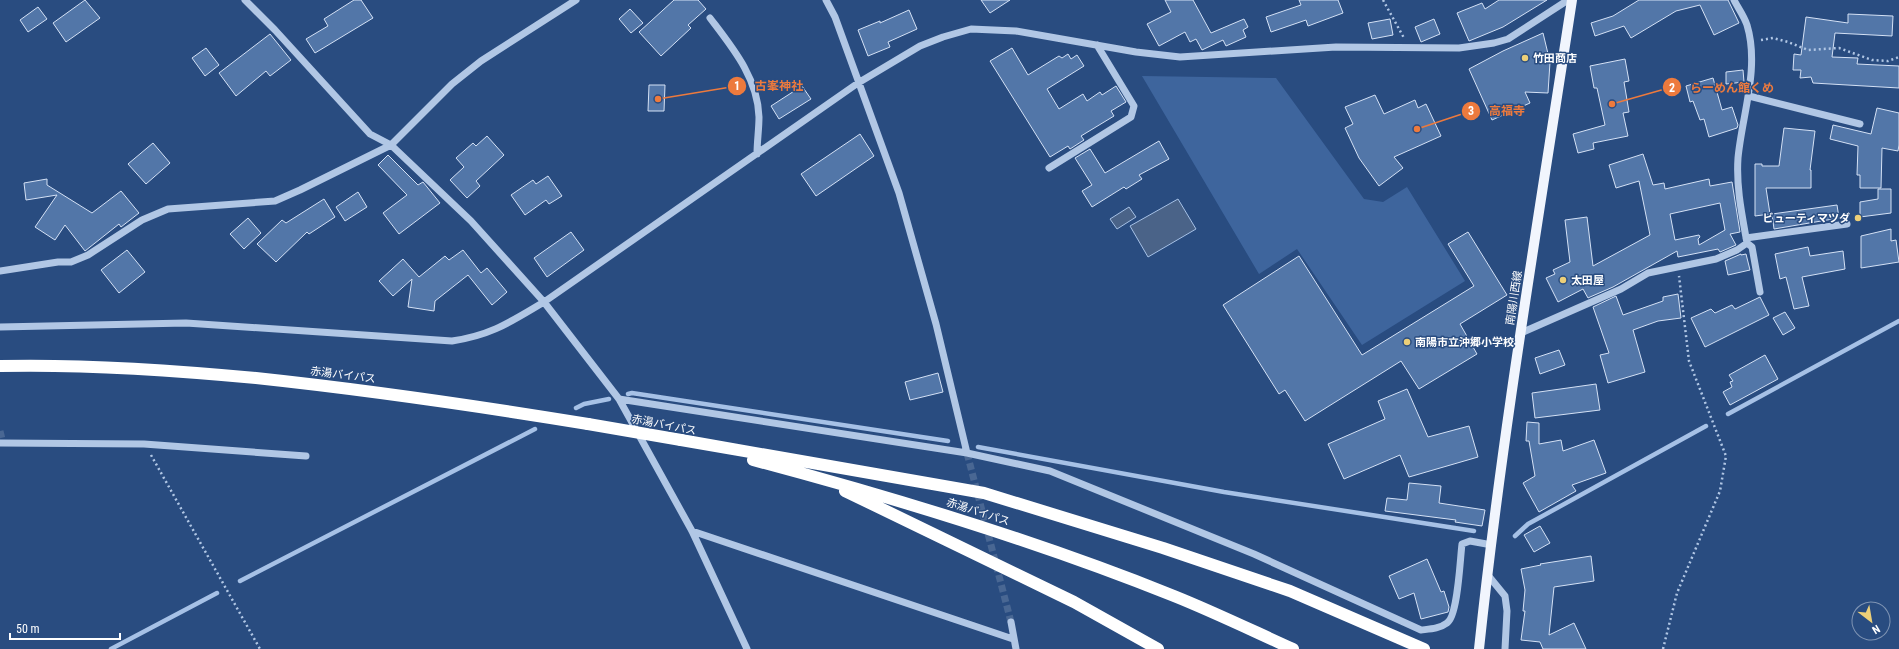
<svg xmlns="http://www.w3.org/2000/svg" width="1899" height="649" viewBox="0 0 1899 649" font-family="'Roboto Condensed','Noto Sans JP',sans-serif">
<rect width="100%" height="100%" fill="#294c80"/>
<!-- green -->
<path fill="#3e659d" d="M 1142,76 L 1276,78 L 1364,199 L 1383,202 L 1407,187 L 1465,281 L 1362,345 L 1297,249 L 1259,274 Z"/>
<!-- water -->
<path fill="#4a6388" stroke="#a6c1e6" d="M 1178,199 L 1196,229 L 1148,257 L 1130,226 Z
M 1129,207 L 1136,217 L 1117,229 L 1110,219 Z"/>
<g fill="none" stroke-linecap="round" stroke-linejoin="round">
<!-- stream -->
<path stroke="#a6c1e6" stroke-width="4.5" d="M 628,394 L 632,393 L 948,441
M 576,408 L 584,404 L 609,399
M 1728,414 L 1899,321
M 978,447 L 1224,492 L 1474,531
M 1515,536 L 1528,524 L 1706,426
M 240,581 L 535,429
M 111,649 L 217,593"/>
</g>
<!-- building -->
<path fill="#5276a8" stroke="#d4e1f5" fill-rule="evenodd" d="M 85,0 L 100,18 L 66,42 L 53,23 Z
M 354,0 L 361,0 L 373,18 L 315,53 L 306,39 L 328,26 L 324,19 Z
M 674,0 L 698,0 L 706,9 L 688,25 L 691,28 L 661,56 L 639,32 Z
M 981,0 L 1010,0 L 990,13 Z
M 1165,0 L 1193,0 L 1211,33 L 1244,19 L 1248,27 L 1243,30 L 1246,37 L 1226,46 L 1223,40 L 1202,50 L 1196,39 L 1190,42 L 1185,32 L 1159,46 L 1147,24 L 1171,12 Z
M 1299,0 L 1338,0 L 1343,13 L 1308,26 L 1306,20 L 1271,32 L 1266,17 L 1301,5 Z
M 1499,0 L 1547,0 L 1503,27 L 1469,41 L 1457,13 L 1482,3 L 1485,9 Z
M 1639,0 L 1728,0 L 1739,23 L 1714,35 L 1700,5 L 1676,11 L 1631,38 L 1624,26 L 1595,36 L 1591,23 L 1613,16 Z
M 38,7 L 47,19 L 28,32 L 20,20 Z
M 630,9 L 643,23 L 631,33 L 619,19 Z
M 909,10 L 917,29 L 888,42 L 890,47 L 868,56 L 858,30 L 880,21 L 880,23 Z
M 1848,14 L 1893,16 L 1892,36 L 1835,33 L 1832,57 L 1858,58 L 1857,64 L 1899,66 L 1899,88 L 1813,83 L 1811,77 L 1800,78 L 1801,70 L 1793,70 L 1794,54 L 1801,55 L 1806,17 L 1848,23 Z
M 1390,19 L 1393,35 L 1372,39 L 1368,23 Z
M 1434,19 L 1440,34 L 1421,42 L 1415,27 Z
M 1543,33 L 1550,62 L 1548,93 L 1525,92 L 1530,103 L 1492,120 L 1469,69 L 1503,51 Z
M 270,34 L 291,60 L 270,76 L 266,71 L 236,96 L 219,73 Z
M 206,48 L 219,65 L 205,76 L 192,58 Z
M 1012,48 L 1028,75 L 1059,56 L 1062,58 L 1068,54 L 1071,59 L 1077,55 L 1084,66 L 1047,89 L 1059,109 L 1083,94 L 1087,101 L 1100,92 L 1102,95 L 1116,86 L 1126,102 L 1111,111 L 1114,116 L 1081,136 L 1084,140 L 1070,149 L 1068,146 L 1050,157 L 990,61 Z
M 1625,59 L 1629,81 L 1624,82 L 1629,112 L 1623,113 L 1628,136 L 1593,143 L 1594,149 L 1578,153 L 1573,134 L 1605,125 L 1597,88 L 1594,88 L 1590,66 Z
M 1743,70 L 1744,82 L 1726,84 L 1726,72 Z
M 1713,78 L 1722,110 L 1732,107 L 1738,125 L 1737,128 L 1709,137 L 1704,119 L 1700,120 L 1693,101 L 1690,102 L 1686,86 Z
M 649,85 L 665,85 L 664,111 L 648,111 Z
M 802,86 L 811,99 L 779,119 L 771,106 Z
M 1375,95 L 1384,114 L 1415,100 L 1418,108 L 1426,104 L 1441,136 L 1394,157 L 1403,168 L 1379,186 L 1359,158 L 1345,128 L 1353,124 L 1345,107 Z
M 1877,108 L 1899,113 L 1899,145 L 1898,151 L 1882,148 L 1881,188 L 1860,188 L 1860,175 L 1857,175 L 1858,146 L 1830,139 L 1833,125 L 1871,134 Z
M 1784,128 L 1815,131 L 1810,170 L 1811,170 L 1811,188 L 1766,188 L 1770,214 L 1755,216 L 1755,164 L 1762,164 L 1762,166 L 1779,166 Z
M 860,134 L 874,156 L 816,196 L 801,174 Z
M 487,136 L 504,155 L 476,181 L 480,186 L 467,198 L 450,180 L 464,167 L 456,158 L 473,143 L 476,146 Z
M 1159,141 L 1169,159 L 1139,175 L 1142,179 L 1126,189 L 1124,187 L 1092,207 L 1082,191 L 1092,185 L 1075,158 L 1090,149 L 1105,173 Z
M 153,143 L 170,163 L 146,184 L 128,164 Z
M 1643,154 L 1653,185 L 1664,183 L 1665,189 L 1709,179 L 1710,186 L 1732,182 L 1740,232 L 1730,234 L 1736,245 L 1720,252 L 1718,249 L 1678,257 L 1677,251 L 1613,287 L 1590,297 L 1588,298 L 1583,289 L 1558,302 L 1546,278 L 1555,274 L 1553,270 L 1570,262 L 1565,220 L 1587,217 L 1593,266 L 1650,235 L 1639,181 L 1616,188 L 1609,165 ZM 1720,203 L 1725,230 L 1699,245 L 1698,239 L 1700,237 L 1699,235 L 1675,240 L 1670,214 Z
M 388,155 L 418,185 L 423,182 L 440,203 L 399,234 L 383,213 L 407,195 L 378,165 Z
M 548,176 L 562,196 L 549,204 L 546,200 L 525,215 L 511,195 L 533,180 L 536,184 Z
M 47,179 L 47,185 L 92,213 L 121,191 L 139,213 L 121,227 L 119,224 L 85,251 L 65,225 L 55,240 L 35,227 L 57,195 L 26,200 L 24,183 Z
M 1878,189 L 1891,189 L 1891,213 L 1860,217 L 1860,202 L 1878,199 Z
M 358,192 L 367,207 L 345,221 L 336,207 Z
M 324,199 L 335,217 L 309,234 L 307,232 L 276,262 L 257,244 L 282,220 L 286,223 Z
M 1837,205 L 1839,218 L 1774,229 L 1772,214 Z
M 248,218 L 261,233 L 244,249 L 230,234 Z
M 1891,229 L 1891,241 L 1896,240 L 1899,262 L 1861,268 L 1861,236 Z
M 571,232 L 584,250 L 547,277 L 534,258 Z
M 1468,232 L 1507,295 L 1460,324 L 1477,354 L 1419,389 L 1401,361 L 1305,421 L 1285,390 L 1279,394 L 1223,305 L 1299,256 L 1362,355 L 1474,286 L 1448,244 Z
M 1808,247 L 1810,256 L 1843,251 L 1845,269 L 1802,277 L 1809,306 L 1794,309 L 1786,277 L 1780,279 L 1775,254 Z
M 127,250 L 145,272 L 119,293 L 101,270 Z
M 463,250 L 481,273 L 487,268 L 507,292 L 492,305 L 468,275 L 435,301 L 434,311 L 408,307 L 412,279 L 393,296 L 379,281 L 403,259 L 419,277 L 445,256 L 449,260 Z
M 1741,254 L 1741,255 L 1746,254 L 1750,270 L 1728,275 L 1725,261 Z
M 1678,294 L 1681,318 L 1658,321 L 1633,330 L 1645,372 L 1608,383 L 1600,355 L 1609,353 L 1593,307 L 1616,296 L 1623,315 L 1663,301 L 1663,297 Z
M 1760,297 L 1769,315 L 1705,347 L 1691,318 L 1711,309 L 1715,313 L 1732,305 L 1735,309 Z
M 1785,312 L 1795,328 L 1783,335 L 1773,318 Z
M 1559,350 L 1565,365 L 1540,374 L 1535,358 Z
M 1765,355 L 1778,379 L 1730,405 L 1723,392 L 1732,387 L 1730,382 L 1733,381 L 1729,375 Z
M 938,373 L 943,392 L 910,400 L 905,382 Z
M 1596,384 L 1600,410 L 1535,418 L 1532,393 Z
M 1407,389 L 1428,437 L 1469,426 L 1478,457 L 1409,477 L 1400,455 L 1344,479 L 1328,444 L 1385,419 L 1378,401 Z
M 1527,422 L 1539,423 L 1539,444 L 1561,440 L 1563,451 L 1594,440 L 1606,473 L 1572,485 L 1576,491 L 1539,512 L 1523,483 L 1535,476 L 1529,441 L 1526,441 Z
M 1409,483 L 1441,486 L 1439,503 L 1485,510 L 1482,526 L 1455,522 L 1456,520 L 1385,511 L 1387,498 L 1407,500 Z
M 1540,526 L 1550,543 L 1534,552 L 1524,535 Z
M 1591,556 L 1594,581 L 1554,587 L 1549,635 L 1574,623 L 1586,649 L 1543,649 L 1540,642 L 1521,640 L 1525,611 L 1523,611 L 1525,590 L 1521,569 L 1541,565 L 1540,564 Z
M 1427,559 L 1441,592 L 1444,591 L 1449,607 L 1448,612 L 1421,619 L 1414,593 L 1399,599 L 1389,576 Z"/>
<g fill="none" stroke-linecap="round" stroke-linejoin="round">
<!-- minor-tunnel -->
<path stroke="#496793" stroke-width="7" stroke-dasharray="7 3.5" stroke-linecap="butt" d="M 0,431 L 3,443
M 967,453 L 1011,622"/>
<!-- path -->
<path stroke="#b1c7e5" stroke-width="2.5" stroke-dasharray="2 3" stroke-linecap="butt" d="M 1383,0 L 1404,38
M 1761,40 L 1773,38 L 1788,42 L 1808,50 L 1839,48 L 1872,60 L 1888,61 L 1899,57
M 151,455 L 260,649
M 1663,649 L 1677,593 L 1720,491 L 1726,456 L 1689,361 L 1679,276"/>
<!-- minor -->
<path stroke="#b1c7e5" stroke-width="7" d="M 245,0 L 275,30 L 370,134 L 391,145 L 471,221 L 544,302 L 619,399 L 692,531 L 747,649
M 826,0 L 835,17 L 899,193 L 936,324 L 967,453
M 710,18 C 732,47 758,78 759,117 C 759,129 757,142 757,154
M 1749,96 L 1860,124
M 1049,168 L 1131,117 L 1134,106 L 1097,45
M 1746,238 L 1847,224
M 1747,243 L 1752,247 L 1760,292
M 0,271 L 58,262 L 71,262 L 88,255 L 142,220 L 168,209 L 275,201 L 300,190 L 391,145 L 452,84 L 481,61 L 576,0
M 0,327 L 186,323 L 452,341 C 492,335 510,322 544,302 L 858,83 L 920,46 L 943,37 L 971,29 L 1016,31 L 1136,52 L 1180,57 L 1336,47 L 1459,48 L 1494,43 L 1508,39 L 1568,0
M 1521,333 L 1621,289 L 1648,273 L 1716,259 L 1737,250 L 1747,243 C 1742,215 1736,187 1738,158 C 1742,115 1760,68 1747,25 C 1744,16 1738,8 1734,0
M 619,399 L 967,453 L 1050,471 L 1254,554 L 1421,630 C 1430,629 1439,629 1447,623 C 1458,616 1460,559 1462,544 L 1470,541 L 1492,545
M 0,443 L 144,444 L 306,456
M 692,531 L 1013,639
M 1487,574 L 1505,596 L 1507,611 L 1505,649
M 1011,622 L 1016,649"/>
<!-- major -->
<path stroke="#f1f5fd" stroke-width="10" d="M 1479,649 C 1502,432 1539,216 1572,0"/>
<!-- highway -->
<path stroke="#fff" stroke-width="12" d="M 0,366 C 86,364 171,370 256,378 C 368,390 478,406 588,424
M 681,440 L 984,493 L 1163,548 L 1290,591 L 1424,649
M 753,460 C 896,498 1037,541 1174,596 C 1214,612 1253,631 1293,649
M 845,491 L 1074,602 L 1158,649"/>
<!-- highway-bridge -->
<path stroke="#fff" stroke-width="12" d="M 588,424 L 681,440"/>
</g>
<!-- markers -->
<g fill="#eccf78" stroke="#294c80" stroke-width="1.5">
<circle cx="1525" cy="58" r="4"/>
<circle cx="1858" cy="218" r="4"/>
<circle cx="1563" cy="280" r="4"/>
<circle cx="1407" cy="342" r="4"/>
</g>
<g text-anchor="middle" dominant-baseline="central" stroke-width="3" stroke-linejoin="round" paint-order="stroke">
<!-- poi labels -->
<g font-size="11" font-weight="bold" fill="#fff" stroke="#294c80" text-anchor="start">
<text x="1533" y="58">竹田商店</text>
<text x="1850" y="218" text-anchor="end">ビューティマツダ</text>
<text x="1571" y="280">太田屋</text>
<text x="1415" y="342">南陽市立沖郷小学校</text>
</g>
<!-- street labels -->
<g font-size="11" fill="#fff" stroke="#294c80">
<text transform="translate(1514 298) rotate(-81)">南陽川西線</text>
<text transform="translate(343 375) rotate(7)">赤湯バイパス</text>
<text transform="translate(664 425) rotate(11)">赤湯バイパス</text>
<text transform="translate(978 512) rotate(18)">赤湯バイパス</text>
</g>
</g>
<!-- callouts -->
<path fill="none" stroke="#ed7a3d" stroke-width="1.5" d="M658 99L737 86M1612 104L1672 87M1417 129L1471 111"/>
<g fill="#ed7a3d" stroke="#294c80" stroke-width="1.5">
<circle cx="658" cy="99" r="4"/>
<circle cx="1612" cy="104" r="4"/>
<circle cx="1417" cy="129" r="4"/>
<circle cx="737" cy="86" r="10"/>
<circle cx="1672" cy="87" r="10"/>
<circle cx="1471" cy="111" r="10"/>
</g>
<g font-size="12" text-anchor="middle" font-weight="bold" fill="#fff">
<text x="737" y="90">1</text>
<text x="1672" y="92">2</text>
<text x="1471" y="115">3</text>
</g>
<g font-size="12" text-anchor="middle" font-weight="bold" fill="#ed7a3d" stroke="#294c80" stroke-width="3" stroke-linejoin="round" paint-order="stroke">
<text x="779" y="90">古峯神社</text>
<text x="1732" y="92">らーめん館くめ</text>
<text x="1507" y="115">高福寺</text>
</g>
<!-- north arrow -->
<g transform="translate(1871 621) rotate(149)"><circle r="19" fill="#294c80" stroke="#7f94b3"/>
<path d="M0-3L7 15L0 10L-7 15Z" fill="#eccf78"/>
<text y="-6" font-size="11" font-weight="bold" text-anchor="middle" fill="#ffffff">N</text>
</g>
<!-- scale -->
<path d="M10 633v6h110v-6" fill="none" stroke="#ffffff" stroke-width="2"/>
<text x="16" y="633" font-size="12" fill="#ffffff" stroke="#294c80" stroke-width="3" paint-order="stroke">50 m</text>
</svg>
